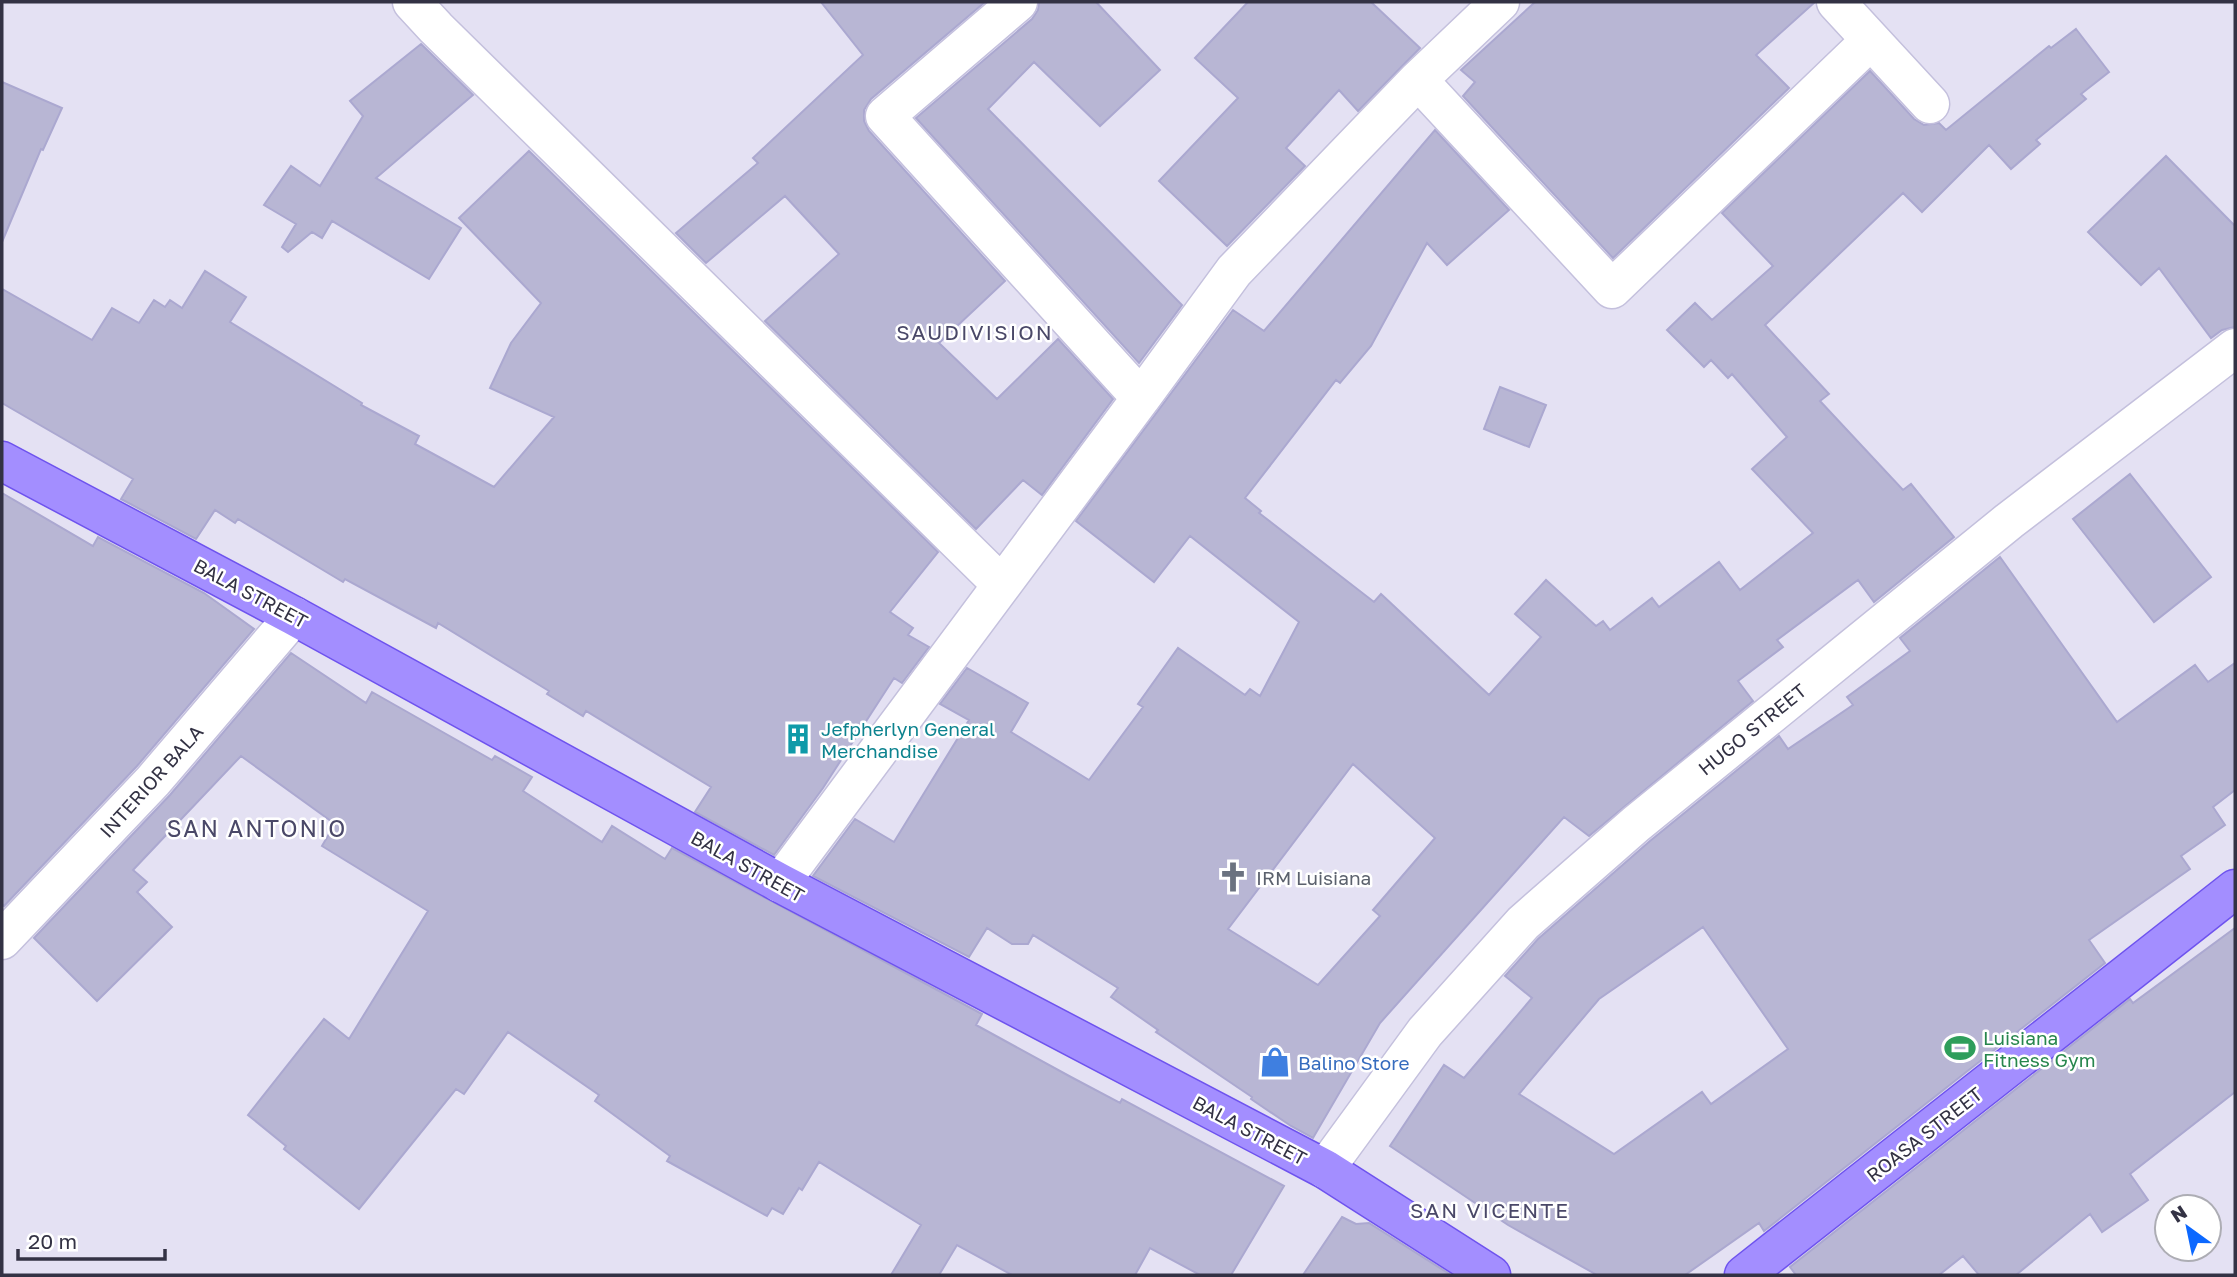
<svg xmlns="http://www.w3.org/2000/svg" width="2237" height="1277" viewBox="0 0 2237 1277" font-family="'Golos Text',sans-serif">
<rect width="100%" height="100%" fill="#e4e1f3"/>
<!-- building -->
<path fill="#b8b6d4" stroke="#aba8d0" stroke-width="2" fill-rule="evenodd" d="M 821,2 L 985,2 L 871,99 L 864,110 L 864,121 L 869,131 L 1005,281 L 939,343 L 997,399 L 1058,339 L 1113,399 L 1042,495 L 1023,480 L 976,529 L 765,321 L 839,254 L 785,196 L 706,263 L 676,233 L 758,163 L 753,158 L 863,55 Z
M 1039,2 L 1096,2 L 1160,70 L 1100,126 L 1034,62 L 988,109 L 1182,305 L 1139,363 L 916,118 L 1032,19 L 1038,10 Z
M 1248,2 L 1371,2 L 1420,48 L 1358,111 L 1339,90 L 1286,148 L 1305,166 L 1227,246 L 1159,181 L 1238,98 L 1195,58 Z
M 1535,2 L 1815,2 L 1756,55 L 1789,88 L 1613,258 L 1463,96 L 1475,82 L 1461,70 Z
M 2076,29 L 2109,72 L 2081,94 L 2086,99 L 2036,140 L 2040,144 L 2011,169 L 1989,145 L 1922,212 L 1903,193 L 1765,325 L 1829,394 L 1820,401 L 1903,490 L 1911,484 L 1954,537 L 1874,602 L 1858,580 L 1777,640 L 1783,647 L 1738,681 L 1753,701 L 1589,836 L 1564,817 L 1380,1023 L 1313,1138 L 1291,1126 L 1251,1099 L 1252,1097 L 1156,1032 L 1158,1030 L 1111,997 L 1118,988 L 1033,935 L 1028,944 L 1012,944 L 987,928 L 969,957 L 813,876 L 855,819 L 894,842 L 969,720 L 940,704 L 967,668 L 1028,703 L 1011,732 L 1089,780 L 1143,707 L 1138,704 L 1178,648 L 1245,695 L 1250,689 L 1260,696 L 1299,622 L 1190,536 L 1154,582 L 1076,521 L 1233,310 L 1264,331 L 1435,130 L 1509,210 L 1447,265 L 1427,243 L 1371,346 L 1340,383 L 1336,380 L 1245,498 L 1261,511 L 1259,513 L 1374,602 L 1381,594 L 1489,695 L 1541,637 L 1515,614 L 1546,580 L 1596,626 L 1603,621 L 1610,630 L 1652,598 L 1659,607 L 1719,562 L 1740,590 L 1813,533 L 1752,469 L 1787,437 L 1732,374 L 1728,378 L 1711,360 L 1704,367 L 1667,330 L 1695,303 L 1712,320 L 1773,266 L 1722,213 L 1870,71 L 1914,119 L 1924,125 L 1939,123 L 1946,130 L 2049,46 L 2051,48 ZM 1353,764 L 1435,838 L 1373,910 L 1380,916 L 1318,985 L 1228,929 Z
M 421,44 L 473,95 L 376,178 L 461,228 L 429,279 L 332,221 L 322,238 L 312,232 L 288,252 L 282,247 L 296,224 L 264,205 L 291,166 L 320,186 L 363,116 L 350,101 Z
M 2,82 L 62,108 L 43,150 L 41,149 L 2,242 Z
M 529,151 L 938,552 L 890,612 L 913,628 L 908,635 L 929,647 L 902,683 L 894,678 L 823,788 L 774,855 L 695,812 L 711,787 L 586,711 L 583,716 L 547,694 L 549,691 L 438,623 L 436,628 L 345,579 L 343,582 L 238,519 L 235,523 L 215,510 L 196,539 L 121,499 L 133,479 L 2,403 L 2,289 L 92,340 L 112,308 L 139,323 L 154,300 L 165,307 L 170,300 L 182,308 L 205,271 L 246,297 L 230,322 L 362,403 L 361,405 L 419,436 L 415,444 L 494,487 L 554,417 L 490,388 L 511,343 L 541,303 L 459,218 Z
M 2166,156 L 2235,226 L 2235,327 L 2222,330 L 2211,338 L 2159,268 L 2141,285 L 2088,232 Z
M 1500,387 L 1546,405 L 1529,447 L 1484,429 Z
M 2130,474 L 2211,577 L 2154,622 L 2073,519 Z
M 2,493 L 93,546 L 98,537 L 204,593 L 254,629 L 137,766 L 4,906 L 2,904 Z
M 2000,557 L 2117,722 L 2195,665 L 2208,682 L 2235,663 L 2235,790 L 2213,807 L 2225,825 L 2181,856 L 2190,869 L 2089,940 L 2105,963 L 1764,1231 L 1759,1223 L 1685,1275 L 1597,1275 L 1508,1225 L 1390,1146 L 1444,1065 L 1464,1078 L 1532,998 L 1505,976 L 1538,939 L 1650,841 L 1779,736 L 1788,749 L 1853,705 L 1847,697 L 1910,651 L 1900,638 ZM 1703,927 L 1788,1049 L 1711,1104 L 1702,1092 L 1614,1154 L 1519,1094 L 1599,999 Z
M 291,653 L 366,703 L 372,692 L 492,760 L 495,756 L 532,777 L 523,791 L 602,842 L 612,826 L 665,859 L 672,848 L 982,1014 L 976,1025 L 1071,1077 L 1120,1103 L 1122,1099 L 1284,1186 L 1231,1275 L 1200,1275 L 1150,1248 L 1135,1275 L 1012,1275 L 957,1245 L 939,1275 L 891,1275 L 921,1225 L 819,1162 L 802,1190 L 799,1188 L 783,1214 L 772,1208 L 767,1216 L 667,1161 L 670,1156 L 595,1101 L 599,1095 L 508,1032 L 464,1094 L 456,1089 L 359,1209 L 284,1149 L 286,1146 L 248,1115 L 324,1019 L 349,1039 L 428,911 L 322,846 L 335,824 L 241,756 L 133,870 L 147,882 L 137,892 L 172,927 L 97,1001 L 34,938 L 170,795 Z
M 2235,928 L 2235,1092 L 2130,1174 L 2148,1200 L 2102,1232 L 2090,1214 L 2016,1275 L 1979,1275 L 1963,1256 L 1939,1275 L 1796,1275 L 1790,1267 L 2130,999 L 2133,1003 Z
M 1342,1217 L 1356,1224 L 1369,1223 L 1451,1275 L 1303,1275 Z"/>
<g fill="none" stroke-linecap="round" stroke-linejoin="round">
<!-- minor casing -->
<g stroke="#c4c0dd" stroke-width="41">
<path id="minor" d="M 412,2 L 436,28 L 1001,584
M 1836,2 L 1930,104
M 1418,80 L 1612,289 L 1871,40
M 1141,398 L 1234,271 L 1418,80 L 1500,2
M 780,883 L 1141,398 L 885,116 L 1018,2
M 2,940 L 153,781 L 294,616
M 1325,1169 L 1425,1032 L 1523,923 L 1636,824 L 2009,521 L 2235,348"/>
</g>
<!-- major casing -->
<g stroke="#6e53ee" stroke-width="41">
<path id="major" d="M 2,461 L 294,616 L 780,883 L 1325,1169 L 1491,1275
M 1744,1275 L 2235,889"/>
</g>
<!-- minor -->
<use href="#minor" stroke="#fff" stroke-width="38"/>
<!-- major -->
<use href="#major" stroke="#a38eff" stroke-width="38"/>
</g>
<!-- icons -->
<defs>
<g id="building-bare" transform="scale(2.415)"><path d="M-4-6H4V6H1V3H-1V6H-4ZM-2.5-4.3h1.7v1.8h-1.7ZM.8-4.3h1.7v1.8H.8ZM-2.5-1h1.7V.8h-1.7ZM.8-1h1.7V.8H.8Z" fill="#0f9aa8" stroke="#fff" stroke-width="2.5" paint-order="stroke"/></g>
<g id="church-bare" transform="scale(2.415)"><path d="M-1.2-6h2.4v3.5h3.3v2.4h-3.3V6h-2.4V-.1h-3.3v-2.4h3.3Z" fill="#6b7280" stroke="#fff" stroke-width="2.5" paint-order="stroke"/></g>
<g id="stadium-bare" transform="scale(2.415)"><path d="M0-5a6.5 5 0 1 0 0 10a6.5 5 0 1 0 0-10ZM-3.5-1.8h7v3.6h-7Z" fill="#2e9e5b" stroke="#fff" stroke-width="2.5" paint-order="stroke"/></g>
<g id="shop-bare" transform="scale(2.415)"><path d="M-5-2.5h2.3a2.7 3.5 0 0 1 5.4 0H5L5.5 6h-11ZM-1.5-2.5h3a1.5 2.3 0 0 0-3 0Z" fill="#3f7fe0" stroke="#fff" stroke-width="2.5" paint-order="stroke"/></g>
</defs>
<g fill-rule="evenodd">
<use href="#building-bare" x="798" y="739"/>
<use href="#church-bare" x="1233" y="877"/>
<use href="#stadium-bare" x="1960" y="1048"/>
<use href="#shop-bare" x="1275" y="1062"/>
</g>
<g text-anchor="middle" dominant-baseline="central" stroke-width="5" stroke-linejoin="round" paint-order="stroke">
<!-- street labels -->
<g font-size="19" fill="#333244" stroke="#fff">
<text transform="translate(251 593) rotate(28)">BALA STREET</text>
<text transform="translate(1752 729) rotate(-39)">HUGO STREET</text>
<text transform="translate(151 781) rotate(-48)">INTERIOR BALA</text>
<text transform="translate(748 866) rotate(29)">BALA STREET</text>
<text transform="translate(1250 1130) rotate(28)">BALA STREET</text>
<text transform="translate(1924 1134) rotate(-38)">ROASA STREET</text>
</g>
<!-- culture labels -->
<g font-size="19" fill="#0d838f" stroke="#fff" text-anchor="start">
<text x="821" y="728">Jefpherlyn General<tspan x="821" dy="22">Merchandise</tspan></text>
</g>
<!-- worship labels -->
<g font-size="19" fill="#5b616d" stroke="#fff" text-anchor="start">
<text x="1256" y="877">IRM Luisiana</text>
</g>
<!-- leisure labels -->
<g font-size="19" fill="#27864d" stroke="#fff" text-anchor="start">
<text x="1983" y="1037">Luisiana<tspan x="1983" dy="22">Fitness Gym</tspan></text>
</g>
<!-- shop labels -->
<g font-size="19" fill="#366cbe" stroke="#fff" text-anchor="start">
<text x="1298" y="1062">Balino Store</text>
</g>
<!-- neighbourhood labels -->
<g font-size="21" letter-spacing="2" fill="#4a4868" stroke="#fff">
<text x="975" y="332">SAUDIVISION</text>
<text x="1490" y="1210">SAN VICENTE</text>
</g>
<!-- quarter labels -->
<g font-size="23" letter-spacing="2" fill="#4a4868" stroke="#fff">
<text x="257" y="828">SAN ANTONIO</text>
</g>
</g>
<!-- border -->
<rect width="2237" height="1277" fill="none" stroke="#333244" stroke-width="7"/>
<!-- north arrow -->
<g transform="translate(2188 1228) rotate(327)"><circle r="33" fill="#ffffff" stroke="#adadb4" stroke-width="2"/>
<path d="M0-5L12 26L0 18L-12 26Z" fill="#0c68ff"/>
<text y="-10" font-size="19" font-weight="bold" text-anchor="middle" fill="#333244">N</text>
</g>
<!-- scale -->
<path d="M18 1249v10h147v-10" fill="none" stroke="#333244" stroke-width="3.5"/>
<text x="28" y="1249" font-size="21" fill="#333244" stroke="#ffffff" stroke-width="5" paint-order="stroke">20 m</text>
</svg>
